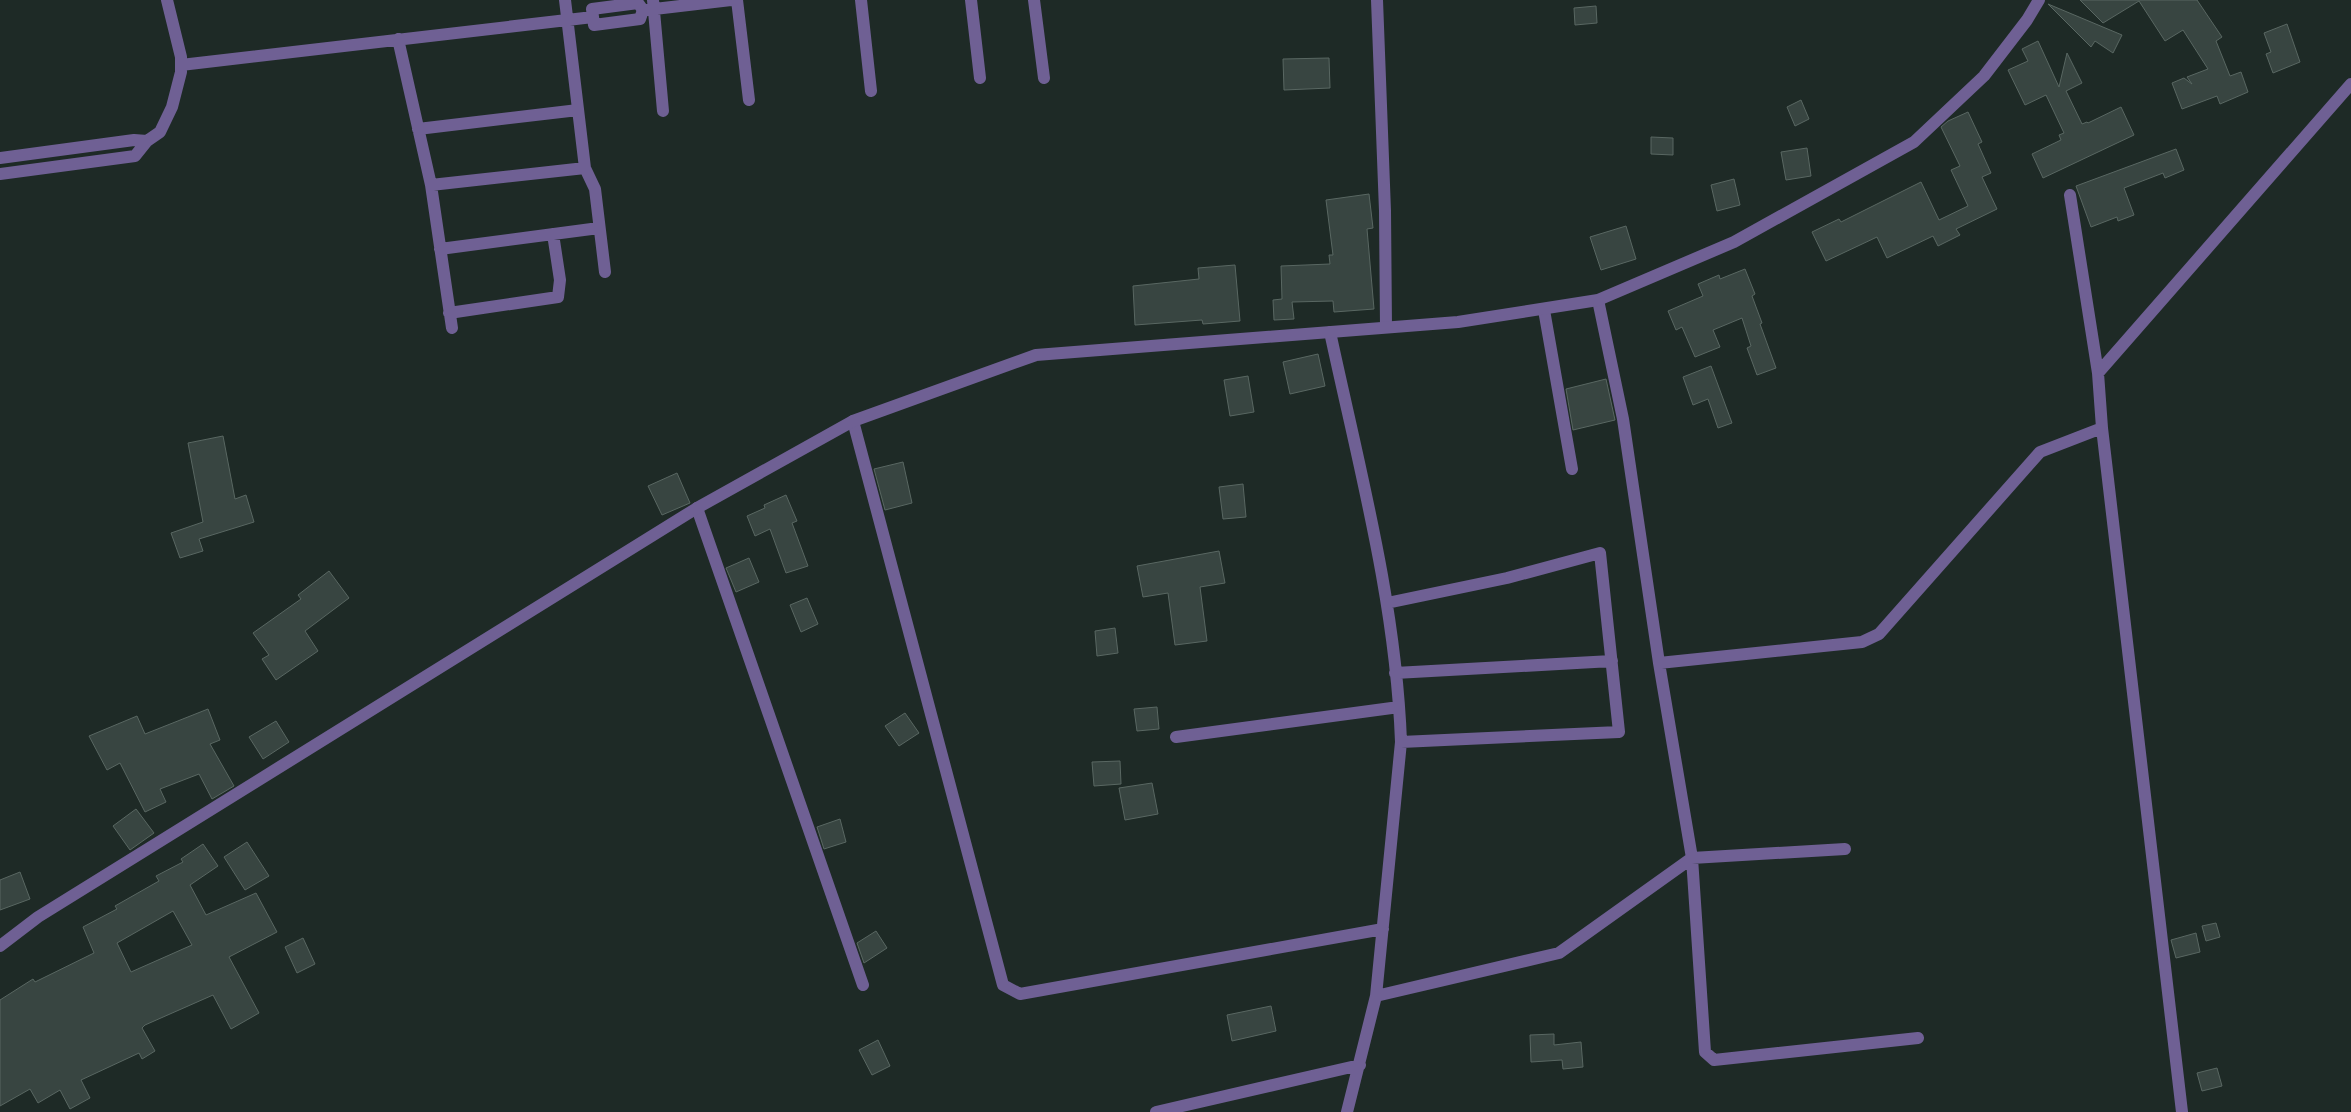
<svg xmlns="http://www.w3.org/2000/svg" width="2351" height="1112" viewBox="0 0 2351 1112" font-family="'Work Sans',sans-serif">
<rect width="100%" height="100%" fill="#1e2a26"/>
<!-- building -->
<path fill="#384541" stroke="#596762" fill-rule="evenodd" d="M 2080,0 L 2197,0 L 2222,37 L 2216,41 L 2230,76 L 2241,72 L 2248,92 L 2220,104 L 2217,96 L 2182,109 L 2172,83 L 2184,78 L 2192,84 L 2187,77 L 2208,69 L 2183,30 L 2165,41 L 2139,1 L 2103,23 Z
M 2048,4 L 2122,35 L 2113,53 L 2095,41 L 2091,47 Z
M 1596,6 L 1597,23 L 1575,25 L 1574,8 Z
M 2287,24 L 2300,62 L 2273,73 L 2266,54 L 2271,52 L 2264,33 Z
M 2038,41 L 2059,87 L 2067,53 L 2082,83 L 2066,91 L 2082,124 L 2087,122 L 2088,123 L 2121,107 L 2134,135 L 2043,178 L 2032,154 L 2061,140 L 2059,135 L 2064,133 L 2046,95 L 2025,105 L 2008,70 L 2028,61 L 2022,49 Z
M 1329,58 L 1330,88 L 1284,90 L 1283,59 Z
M 1801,100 L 1809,119 L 1795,126 L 1787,107 Z
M 1968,112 L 1982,142 L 1978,144 L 1991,173 L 1982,177 L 1997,209 L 1956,229 L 1960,235 L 1938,246 L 1933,236 L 1887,258 L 1877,237 L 1826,261 L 1812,232 L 1839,219 L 1841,222 L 1921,182 L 1939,220 L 1968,206 L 1951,170 L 1960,166 L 1941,127 L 1948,121 Z
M 1651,137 L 1673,138 L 1673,155 L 1651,154 Z
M 1807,148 L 1811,176 L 1786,180 L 1781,152 Z
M 2176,149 L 2184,170 L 2165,178 L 2163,173 L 2124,188 L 2134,215 L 2118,221 L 2117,217 L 2091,227 L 2076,186 Z
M 1734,179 L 1740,205 L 1717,211 L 1711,185 Z
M 1369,194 L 1373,228 L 1367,229 L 1374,309 L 1334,312 L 1333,301 L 1292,302 L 1294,319 L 1274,320 L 1273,300 L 1282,299 L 1281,266 L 1330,264 L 1329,255 L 1333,255 L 1326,200 Z
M 1626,226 L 1636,259 L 1601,270 L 1590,237 Z
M 1235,265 L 1240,321 L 1203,324 L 1202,320 L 1135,325 L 1133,286 L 1199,279 L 1198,268 Z
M 1745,269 L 1755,294 L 1752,296 L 1762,323 L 1760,324 L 1776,368 L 1757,375 L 1747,348 L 1751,346 L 1742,318 L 1713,330 L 1720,347 L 1695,357 L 1682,327 L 1676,330 L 1668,311 L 1703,296 L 1698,284 L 1719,275 L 1720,279 Z
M 1318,354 L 1325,386 L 1290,394 L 1283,362 Z
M 1711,366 L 1732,423 L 1718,428 L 1708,399 L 1693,405 L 1683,377 Z
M 1248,376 L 1254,412 L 1230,416 L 1224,380 Z
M 1606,379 L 1615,420 L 1573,430 L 1566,389 Z
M 223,436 L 235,499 L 246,495 L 254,522 L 199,539 L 203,551 L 180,558 L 171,533 L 203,522 L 188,443 Z
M 903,462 L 912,503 L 885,510 L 874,469 Z
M 677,473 L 690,503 L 662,515 L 648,486 Z
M 1243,484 L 1246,517 L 1223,519 L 1219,487 Z
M 786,495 L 797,521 L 792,523 L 808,566 L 786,573 L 770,529 L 755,536 L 747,516 L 765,508 L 764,505 Z
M 1219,551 L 1225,583 L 1200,587 L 1207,641 L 1175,645 L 1168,593 L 1143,597 L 1137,566 Z
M 749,558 L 759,582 L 736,592 L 726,568 Z
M 329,571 L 349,598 L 305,631 L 318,651 L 276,680 L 262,659 L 269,655 L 253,633 L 301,599 L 298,595 Z
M 807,598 L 818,624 L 801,632 L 790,605 Z
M 1115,628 L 1118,653 L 1097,656 L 1095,631 Z
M 1157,707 L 1159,729 L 1137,731 L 1134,709 Z
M 208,709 L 220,740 L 210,744 L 234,786 L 212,799 L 199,774 L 160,789 L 166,802 L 145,812 L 120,763 L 107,770 L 89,736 L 137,716 L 145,734 Z
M 905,713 L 919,733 L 899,746 L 885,726 Z
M 276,721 L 289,742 L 263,759 L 249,737 Z
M 1120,761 L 1121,784 L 1094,786 L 1092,762 Z
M 1152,783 L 1158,814 L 1125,820 L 1119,788 Z
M 136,809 L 154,833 L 130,850 L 113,826 Z
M 840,819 L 846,842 L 824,849 L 817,827 Z
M 247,842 L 269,876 L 245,890 L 224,857 Z
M 203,844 L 218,866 L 190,885 L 206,915 L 256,893 L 277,932 L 229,957 L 259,1013 L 231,1029 L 213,995 L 145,1025 L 142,1028 L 155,1051 L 142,1059 L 139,1053 L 81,1080 L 90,1098 L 70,1109 L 60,1090 L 38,1103 L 30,1089 L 0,1106 L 0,1000 L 33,979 L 35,982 L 94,953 L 83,927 L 117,909 L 115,906 L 159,881 L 156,876 L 183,862 L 181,859 ZM 173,911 L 192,945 L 131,972 L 117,943 Z
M 20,872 L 30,899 L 0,910 L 0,880 Z
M 2216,923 L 2220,937 L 2206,941 L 2202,926 Z
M 876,931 L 887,948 L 864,963 L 857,943 Z
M 2196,933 L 2200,952 L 2176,958 L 2171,940 Z
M 303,938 L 315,964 L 297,973 L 285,947 Z
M 1271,1006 L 1276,1031 L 1232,1041 L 1227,1015 Z
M 1554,1034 L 1554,1045 L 1581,1042 L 1583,1067 L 1563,1069 L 1562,1060 L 1531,1062 L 1530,1035 Z
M 878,1040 L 890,1066 L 872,1075 L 859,1050 Z
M 2217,1068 L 2222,1086 L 2202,1091 L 2197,1073 Z"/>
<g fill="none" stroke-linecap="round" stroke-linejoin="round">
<!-- minor -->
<path stroke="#6f6094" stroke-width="12" d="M 565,0 L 585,168 L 595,189 L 605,272
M 653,0 L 663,111
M 737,0 L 749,100
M 861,0 L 871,91
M 971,0 L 980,78
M 1034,0 L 1044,78
M 1377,0 L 1385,211 L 1386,327
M 638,3 L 643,10 L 640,19 L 594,25 L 592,9 Z
M 646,10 L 731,0
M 398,39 L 431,185 L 452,328
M 181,65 L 593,17
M 418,129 L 578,110
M 0,158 L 134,140 L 147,141
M 0,174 L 135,156 L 147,141 L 160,132 L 172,107 L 181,72 L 181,57 L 167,0
M 431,185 L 585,168
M 440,249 L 599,228
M 1544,310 L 1572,469
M 449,313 L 558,297 L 560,280 L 553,234
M 1330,332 C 1359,467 1396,603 1401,742 L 1376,996 L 1347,1112
M 2098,373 L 2351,84
M 853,421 L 1003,985 L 1020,994 L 1383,929
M 2102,428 L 2182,1112
M 697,508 L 863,985
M 1387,603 L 1507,578 L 1600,553 L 1619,732 L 1401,742
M 1659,663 L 1862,642 L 1879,634 L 2040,452 L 2102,428 L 2098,373 L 2070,195
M 1395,673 L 1612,661
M 1176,737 L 1399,707
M 1845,849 L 1692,858 L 1705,1052 L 1714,1060 L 1918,1038
M 1376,996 L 1559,953 L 1692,858 L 1659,663 L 1623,419 L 1598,300
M 1156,1112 L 1360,1065"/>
<!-- tertiary -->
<path stroke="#6f6094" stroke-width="12" d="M 0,946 L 38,917 L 697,508 L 853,421 L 1036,355 L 1458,322 L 1598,300 L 1734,242 L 1914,142 L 1984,76 L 2027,20 L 2039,0"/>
</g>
</svg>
